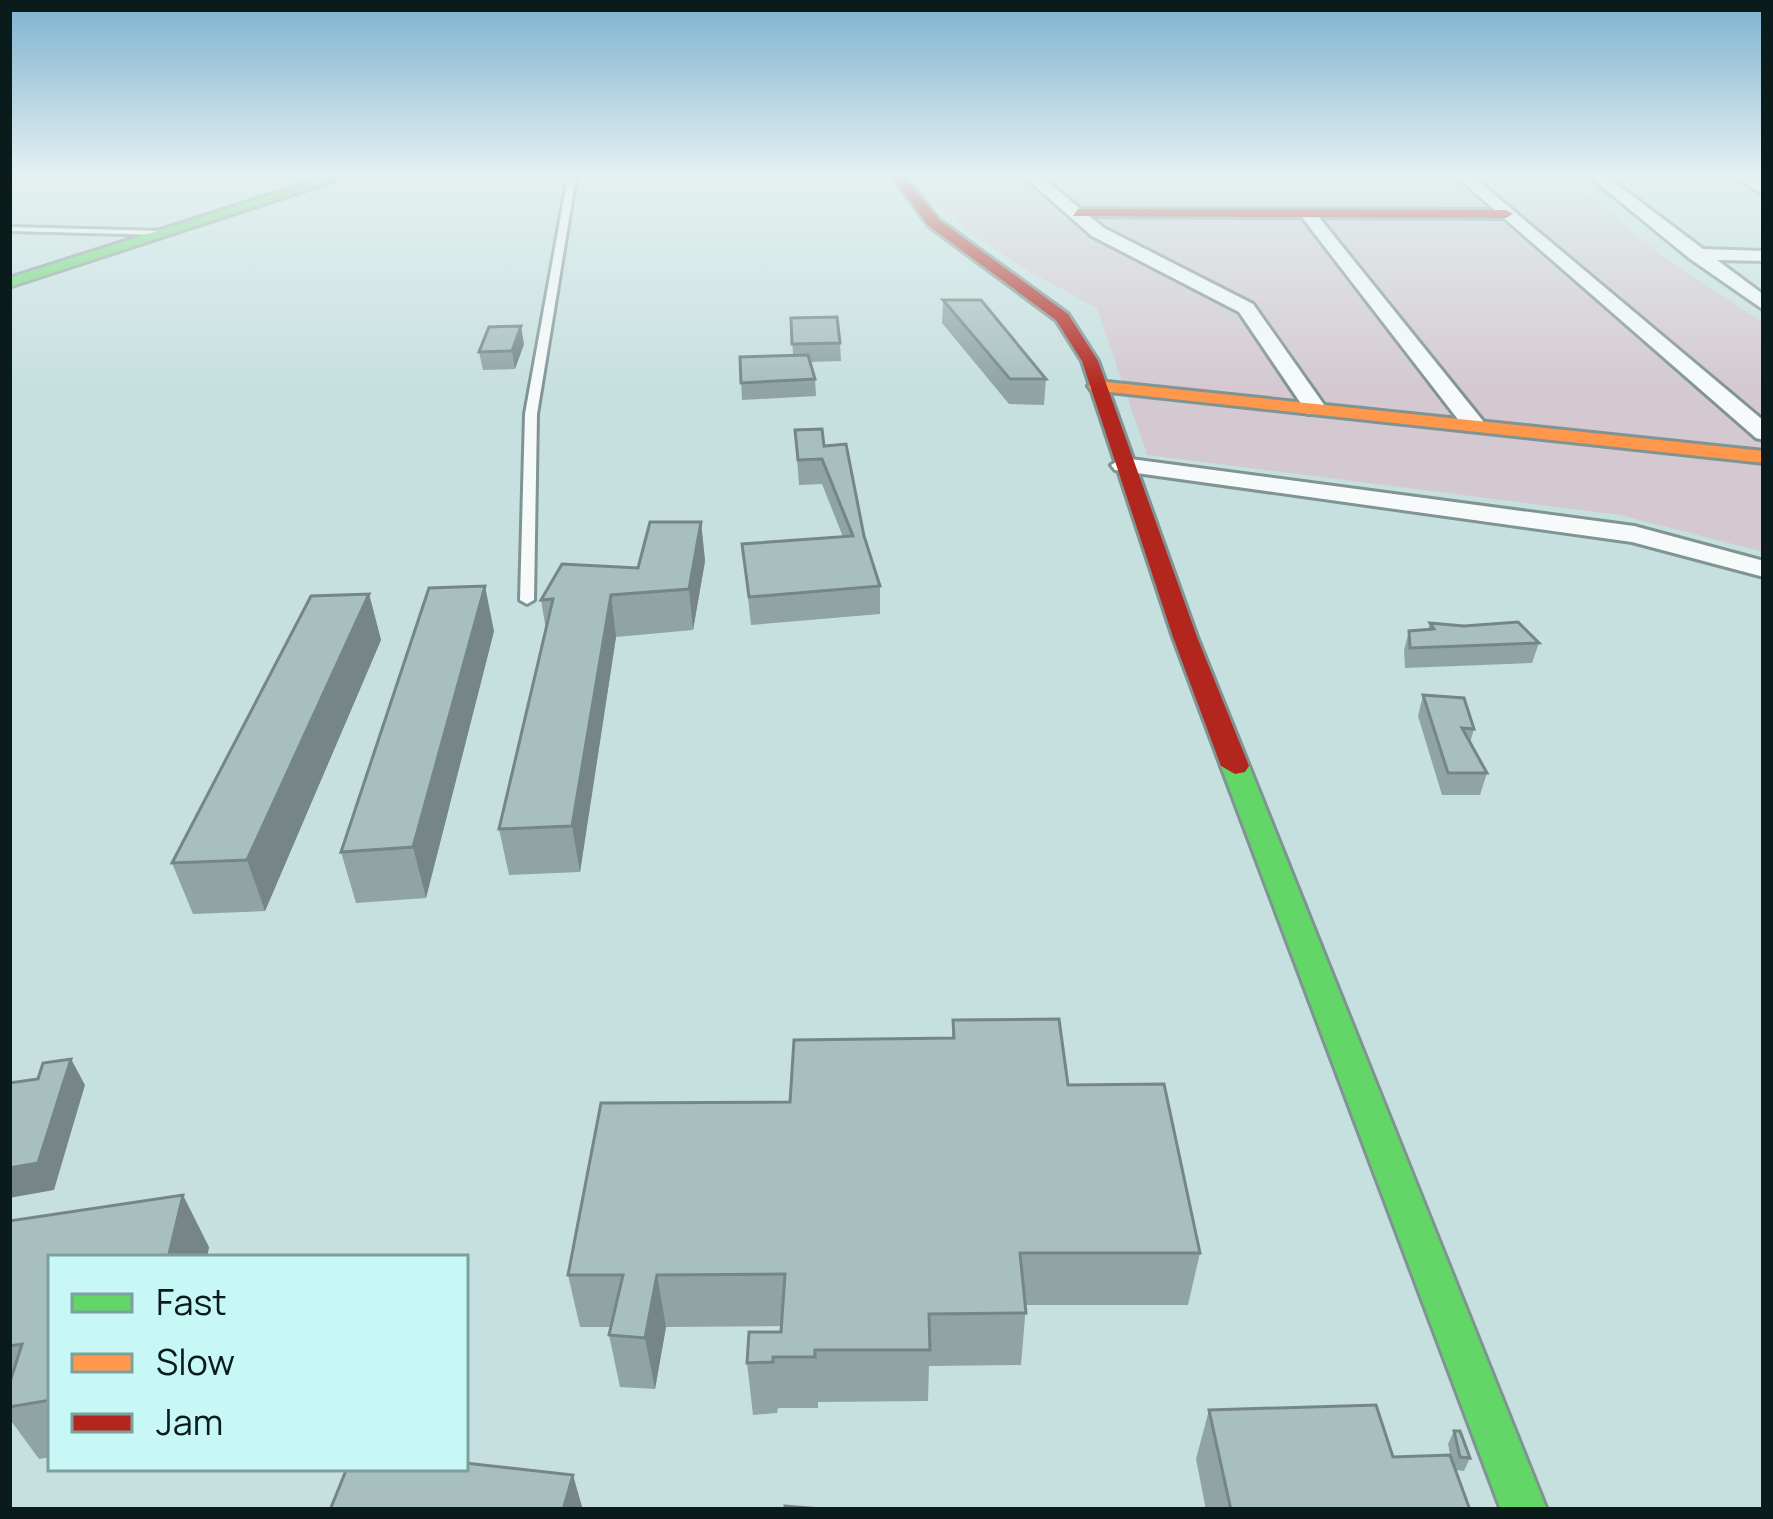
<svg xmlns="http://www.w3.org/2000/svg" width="1773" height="1519" viewBox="0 0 1773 1519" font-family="Manrope,sans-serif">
<rect width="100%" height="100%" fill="#c6e0df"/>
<!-- green -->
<path fill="#d4c9d0" d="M 913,176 L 1566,176 L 1661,255 L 1764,323 L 1764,552 L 1620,515 L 1147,455 L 1097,308 C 1024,269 968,240 913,176 Z"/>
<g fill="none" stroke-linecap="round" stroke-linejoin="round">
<!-- lane casing -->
<g stroke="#809493" stroke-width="6">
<path id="lane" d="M 568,176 L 576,176 L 537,414 L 534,600 L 527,604 L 520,600 L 525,414 Z
M 9,227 L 165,231 L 169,233 L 165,235 L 9,231 Z"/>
</g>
<!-- street casing -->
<g stroke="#809493" stroke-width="6">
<path id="street" d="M 1024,176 L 1040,176 L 1104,228 L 1253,304 L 1327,409 L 1324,414 L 1308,414 L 1239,312 L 1092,236 Z
M 1456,176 L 1472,176 L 1764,421 L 1764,440 L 1756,438 Z
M 1589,176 L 1606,176 L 1703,249 L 1764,251 L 1764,261 L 1717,260 L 1764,295 L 1764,310 L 1689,258 Z
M 1735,176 L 1753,176 L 1764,183 L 1764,195 Z
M 1301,210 L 1313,210 L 1483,421 L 1483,431 L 1467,431 L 1301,216 Z
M 1123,458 L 1634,526 L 1764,561 L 1764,577 L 1632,542 L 1115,470 L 1111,465 Z"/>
</g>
<!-- fast casing -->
<g stroke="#809493" stroke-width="6">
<path id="fast" d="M 330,176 L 349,176 L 9,287 L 9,278 Z
M 1235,758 L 1249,766 L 1547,1510 L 1501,1510 L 1221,766 Z"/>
</g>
<!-- slow casing -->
<g stroke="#809493" stroke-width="6">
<path id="slow" d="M 1097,381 L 1764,451 L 1764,463 L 1091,390 L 1088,386 Z"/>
</g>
<!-- jam casing -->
<g stroke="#809493" stroke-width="6">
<path id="jam" d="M 892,176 L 904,176 L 939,220 L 1068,314 L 1098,361 L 1197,637 L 1249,766 L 1245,772 L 1235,774 L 1221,766 L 1173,637 L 1082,361 L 1056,320 L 929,226 Z
M 1078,209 L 1506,210 L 1513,214 L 1506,218 L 1073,216 Z"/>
</g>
<!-- lane -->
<use href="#lane" fill="#f6fafa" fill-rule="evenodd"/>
<!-- street -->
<use href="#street" fill="#f6fafa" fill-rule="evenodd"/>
<!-- fast -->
<use href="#fast" fill="#63d668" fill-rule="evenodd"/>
<!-- slow -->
<use href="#slow" fill="#ff974d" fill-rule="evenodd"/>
<!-- jam -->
<use href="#jam" fill="#b3261e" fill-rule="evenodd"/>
</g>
<!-- wall -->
<path fill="#90a4a4" d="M 943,300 L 1046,379 L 1044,405 L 1009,404 L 942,323 Z
M 791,318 L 840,343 L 841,361 L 810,362 L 815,379 L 816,396 L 742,400 L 740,357 L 793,355 Z
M 524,344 L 515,369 L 483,370 L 479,352 Z
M 795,430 L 824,446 L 864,536 L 880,586 L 880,614 L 751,625 L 742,544 L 843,537 L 822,484 L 799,485 Z
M 701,522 L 705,561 L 693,630 L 616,637 L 580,872 L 509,875 L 499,829 L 546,630 L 541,600 L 638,568 Z
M 369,594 L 381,640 L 265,911 L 193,914 L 172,863 Z
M 1430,623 L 1539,643 L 1532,663 L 1405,668 L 1404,650 L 1409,631 L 1428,629 Z
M 494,631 L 426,898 L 356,903 L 341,852 Z
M 1423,695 L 1474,729 L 1470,743 L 1487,773 L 1480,795 L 1442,795 L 1418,716 Z
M 953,1020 L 1068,1085 L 1200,1253 L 1188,1305 L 1026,1305 L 1021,1365 L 929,1366 L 928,1401 L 818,1402 L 818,1408 L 778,1408 L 777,1413 L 753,1415 L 747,1363 L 781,1332 L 781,1326 L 666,1327 L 655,1389 L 620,1387 L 609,1335 L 611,1327 L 580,1327 L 568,1275 L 790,1102 L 952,1038 Z
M 9,1221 L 209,1247 L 207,1258 L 51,1258 L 51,1457 L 39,1459 L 9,1418 Z
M 1209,1410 L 1393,1457 L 1450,1455 L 1448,1444 L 1454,1431 L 1470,1458 L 1464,1471 L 1456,1470 L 1470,1510 L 1206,1510 L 1196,1459 Z"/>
<!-- shaded-wall -->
<path fill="#768686" d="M 521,326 L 524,344 L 515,369 L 512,351 Z
M 701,522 L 705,561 L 693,630 L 689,589 Z
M 485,586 L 494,631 L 426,898 L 413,847 Z
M 369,594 L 381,640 L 265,911 L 247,860 Z
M 611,595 L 616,637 L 580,872 L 572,826 Z
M 71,1059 L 85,1085 L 54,1190 L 9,1198 L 9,1168 Z
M 183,1195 L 209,1247 L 207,1258 L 168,1258 Z
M 657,1275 L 666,1327 L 655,1389 L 645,1338 Z
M 573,1475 L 583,1510 L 563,1510 Z"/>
<!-- building -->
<path fill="#a8bfbf" stroke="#768686" stroke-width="3" d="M 943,300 L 981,300 L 1046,379 L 1010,379 Z
M 837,317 L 840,343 L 792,344 L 791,318 Z
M 521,326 L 512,351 L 479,352 L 489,327 Z
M 808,355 L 815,379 L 741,383 L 740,357 Z
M 822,429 L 824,446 L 846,444 L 864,536 L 880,586 L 749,597 L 742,544 L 853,536 L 822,459 L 798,460 L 795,430 Z
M 650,522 L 701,522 L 689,589 L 611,595 L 572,826 L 499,829 L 553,599 L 541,600 L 562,564 L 638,568 Z
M 485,586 L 413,847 L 341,852 L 429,588 Z
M 369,594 L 247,860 L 172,863 L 311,596 Z
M 1518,622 L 1539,643 L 1410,648 L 1409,631 L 1434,629 L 1430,623 L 1464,626 Z
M 1423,695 L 1464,698 L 1474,729 L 1462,728 L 1487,773 L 1448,773 Z
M 1059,1019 L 1068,1085 L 1164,1084 L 1200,1253 L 1020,1253 L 1026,1313 L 929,1314 L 930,1350 L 815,1350 L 815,1357 L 773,1357 L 773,1362 L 747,1363 L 749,1332 L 781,1332 L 785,1274 L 657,1275 L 645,1338 L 609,1335 L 623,1275 L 568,1275 L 601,1103 L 790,1102 L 794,1040 L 954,1038 L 953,1020 Z
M 71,1059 L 38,1163 L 9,1168 L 9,1083 L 38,1079 L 43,1063 Z
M 183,1195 L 168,1258 L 51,1258 L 51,1400 L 9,1407 L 9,1385 L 22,1344 L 9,1346 L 9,1221 Z
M 1376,1405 L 1393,1457 L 1450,1455 L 1470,1510 L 1231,1510 L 1209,1410 Z
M 1454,1431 L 1460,1431 L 1470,1458 L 1460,1457 Z
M 465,1463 L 573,1475 L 563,1510 L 330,1510 L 347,1468 L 465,1468 Z
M 785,1506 L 833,1510 L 785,1510 Z"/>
<!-- sky -->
<linearGradient id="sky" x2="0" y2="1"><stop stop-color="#7db1d0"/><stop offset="0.45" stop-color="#e5f1f1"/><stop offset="1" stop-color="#e5f1f1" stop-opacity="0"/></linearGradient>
<rect width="1773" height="389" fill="url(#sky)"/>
<!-- border -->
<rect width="1773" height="1519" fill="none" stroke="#091b1b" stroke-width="24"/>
<!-- legend -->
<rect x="48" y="1255" width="420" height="216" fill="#c8f8f6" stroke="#7ca09e" stroke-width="3"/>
<rect x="72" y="1294" width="60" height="18" fill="#63d668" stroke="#7ca09e" stroke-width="3"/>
<text x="156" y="1315" font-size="36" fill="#091b1b">Fast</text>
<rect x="72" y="1354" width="60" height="18" fill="#ff974d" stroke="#7ca09e" stroke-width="3"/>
<text x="156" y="1375" font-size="36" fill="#091b1b">Slow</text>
<rect x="72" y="1414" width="60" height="18" fill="#b3261e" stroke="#7ca09e" stroke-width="3"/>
<text x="156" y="1435" font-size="36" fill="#091b1b">Jam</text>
</svg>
